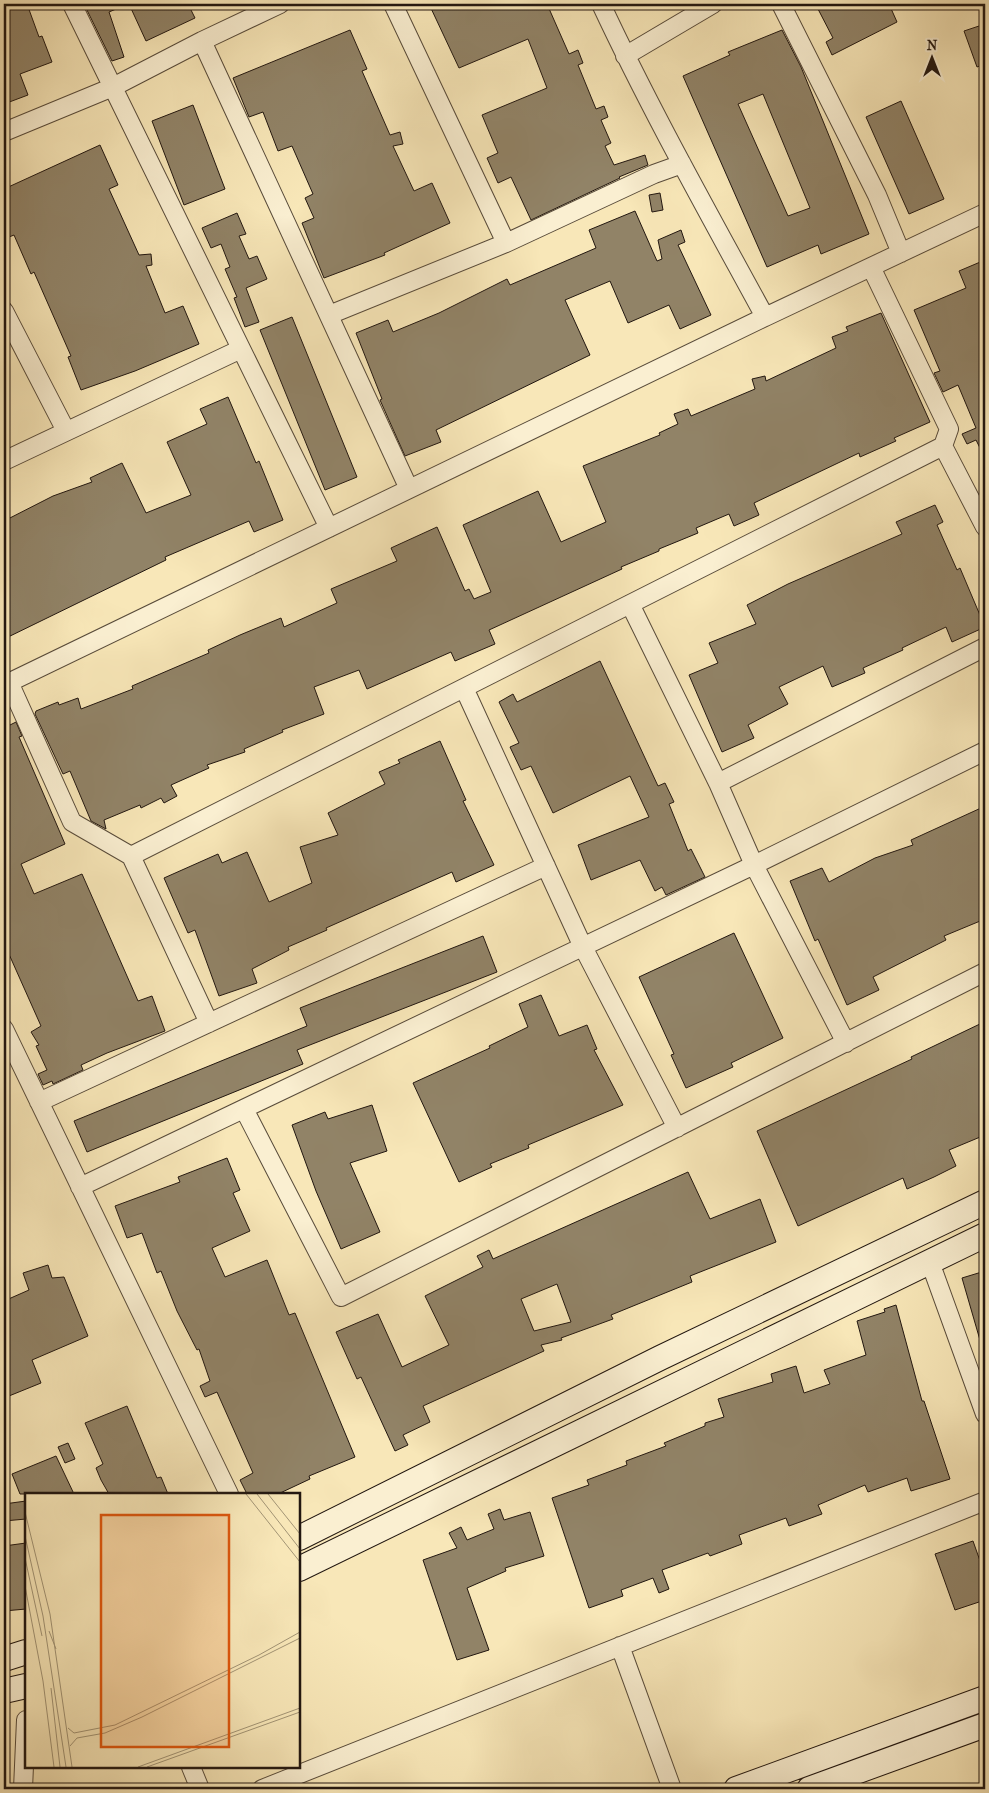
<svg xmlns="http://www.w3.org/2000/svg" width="989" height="1793" viewBox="0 0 989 1793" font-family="'IM FELL French Canon',serif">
<rect width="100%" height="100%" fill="#f8e7b8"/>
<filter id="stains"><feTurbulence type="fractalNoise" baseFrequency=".004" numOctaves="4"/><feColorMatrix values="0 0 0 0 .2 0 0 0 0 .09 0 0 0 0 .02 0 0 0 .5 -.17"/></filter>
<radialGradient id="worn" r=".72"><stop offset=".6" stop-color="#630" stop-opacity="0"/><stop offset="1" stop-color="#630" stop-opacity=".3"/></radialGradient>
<!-- building -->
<path fill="#918367" stroke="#221710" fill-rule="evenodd" d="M 4,4 L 27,4 L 39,37 L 42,36 L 52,62 L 20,74 L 28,95 L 4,104 Z
M 84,4 L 128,4 L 109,12 L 124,57 L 112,61 Z
M 129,4 L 188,4 L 195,18 L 146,41 Z
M 429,4 L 547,4 L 569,54 L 578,50 L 583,63 L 578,65 L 596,109 L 604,106 L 608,117 L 601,120 L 611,143 L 605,146 L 614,165 L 645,155 L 648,165 L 619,177 L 620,178 L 531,220 L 511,177 L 498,183 L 487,158 L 498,153 L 482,115 L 547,88 L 528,39 L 459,68 Z
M 829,4 L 889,4 L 897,22 L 832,55 L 826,42 L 833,38 L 818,9 Z
M 985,24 L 985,64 L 977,67 L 964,31 Z
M 350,30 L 367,69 L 362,71 L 390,135 L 400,132 L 403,144 L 393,146 L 414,191 L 432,183 L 450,223 L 384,253 L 385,255 L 324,278 L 302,223 L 314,218 L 305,198 L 313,194 L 292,146 L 278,151 L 263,112 L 249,117 L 233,78 Z
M 782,30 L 801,67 L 869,234 L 821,254 L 818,245 L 767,267 L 683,76 L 730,55 L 728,52 ZM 763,94 L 810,208 L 788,216 L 738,104 Z
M 901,101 L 944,199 L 909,214 L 866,117 Z
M 193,105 L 225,189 L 184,205 L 152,121 Z
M 100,145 L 118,185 L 109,189 L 139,255 L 151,254 L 152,265 L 146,266 L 165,313 L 183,306 L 199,344 L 135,371 L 81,390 L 68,357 L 71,356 L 34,272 L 31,274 L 14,235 L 4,239 L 4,189 Z
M 660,193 L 663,210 L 652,212 L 649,195 Z
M 635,211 L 657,261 L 662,259 L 658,240 L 681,230 L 685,242 L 678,245 L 711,315 L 680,329 L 669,305 L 628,323 L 610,281 L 565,300 L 590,355 L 436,430 L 441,442 L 405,456 L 380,400 L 382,399 L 356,333 L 388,320 L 393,332 L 439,313 L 507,279 L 510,285 L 596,248 L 589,230 Z
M 237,213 L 246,234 L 239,236 L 249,259 L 257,256 L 267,279 L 246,288 L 259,322 L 245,327 L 234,298 L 237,297 L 225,269 L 230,267 L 221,244 L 211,248 L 202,228 Z
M 985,260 L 985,458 L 976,440 L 967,444 L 962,434 L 976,428 L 958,385 L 943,392 L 934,373 L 940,371 L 914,310 L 966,288 L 959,271 Z
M 881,313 L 930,422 L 894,438 L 896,441 L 860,457 L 859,453 L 754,503 L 759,515 L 734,526 L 729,514 L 696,528 L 698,533 L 659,549 L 659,551 L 621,567 L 622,569 L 489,630 L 495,644 L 455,661 L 451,652 L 367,689 L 359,670 L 314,687 L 324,714 L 282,730 L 283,732 L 244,749 L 245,752 L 207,765 L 209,768 L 171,785 L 177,796 L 164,803 L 161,798 L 141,808 L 140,805 L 104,820 L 106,829 L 91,821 L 70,771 L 63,774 L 35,714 L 36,711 L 58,702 L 59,705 L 78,698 L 81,709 L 133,689 L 132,686 L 209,653 L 208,650 L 240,635 L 281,618 L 284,627 L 337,603 L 331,589 L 397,561 L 391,548 L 437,527 L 465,591 L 469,589 L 474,599 L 491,592 L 463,525 L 538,491 L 561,542 L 606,522 L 583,466 L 660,435 L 659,433 L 678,424 L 674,414 L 688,409 L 691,416 L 755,389 L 752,379 L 765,376 L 766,381 L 836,348 L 832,337 L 848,331 L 846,327 Z
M 292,317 L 357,477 L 325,490 L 260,330 Z
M 228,397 L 256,463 L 259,461 L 283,520 L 254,532 L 249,521 L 165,557 L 166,560 L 4,639 L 4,521 L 53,496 L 92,482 L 90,478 L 122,463 L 146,513 L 191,495 L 167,442 L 207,424 L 200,409 Z
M 935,505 L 943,522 L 937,525 L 957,570 L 960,568 L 985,627 L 952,642 L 946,627 L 902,648 L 903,650 L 863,668 L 865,673 L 832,687 L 823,666 L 779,687 L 788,704 L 748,725 L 754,738 L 722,752 L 689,675 L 718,663 L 709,643 L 756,624 L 747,605 L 788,584 L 902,534 L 896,522 Z
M 600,661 L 658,786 L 665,783 L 674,802 L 669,804 L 688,851 L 691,849 L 705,877 L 666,895 L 662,887 L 655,891 L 640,860 L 591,880 L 578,845 L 649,817 L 630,776 L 553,813 L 531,766 L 521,770 L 510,747 L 519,743 L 499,702 L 513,694 L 517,702 Z
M 16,722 L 22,736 L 19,737 L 65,844 L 21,864 L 34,894 L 82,874 L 138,1001 L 152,996 L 165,1031 L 107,1053 L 81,1065 L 83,1070 L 53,1084 L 52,1081 L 43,1085 L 38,1074 L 47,1070 L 36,1046 L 39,1045 L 31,1032 L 41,1026 L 4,943 L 4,748 L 8,746 L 4,735 L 4,728 Z
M 440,741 L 466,800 L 463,801 L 494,865 L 456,882 L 452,872 L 326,928 L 327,930 L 288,947 L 289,950 L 252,969 L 257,983 L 219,996 L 195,930 L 188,933 L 164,878 L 218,854 L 222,863 L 247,852 L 269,902 L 312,883 L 300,847 L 338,835 L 328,813 L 385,784 L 379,772 L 400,763 L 398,760 Z
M 981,808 L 985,818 L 985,919 L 944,936 L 946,940 L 873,977 L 879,990 L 847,1005 L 818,939 L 815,941 L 790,881 L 822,868 L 829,882 L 875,858 L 913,845 L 911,840 Z
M 734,933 L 783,1038 L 731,1063 L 733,1067 L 686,1088 L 671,1055 L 674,1054 L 639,977 Z
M 483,936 L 497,972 L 297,1050 L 303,1064 L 87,1152 L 74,1121 L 307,1026 L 300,1008 Z
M 541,995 L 559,1036 L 587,1025 L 597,1049 L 594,1050 L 623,1105 L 528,1145 L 529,1148 L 490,1164 L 492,1167 L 459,1182 L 413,1083 L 490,1048 L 489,1046 L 528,1027 L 519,1004 Z
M 982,1023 L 985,1031 L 985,1135 L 949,1150 L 956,1166 L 934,1177 L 907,1189 L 903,1178 L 798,1226 L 757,1131 L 912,1059 L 911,1057 Z
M 372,1105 L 387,1151 L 350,1163 L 380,1232 L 341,1249 L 316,1191 L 292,1125 L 325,1112 L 328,1119 Z
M 227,1158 L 240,1190 L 233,1193 L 250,1231 L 212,1248 L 225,1277 L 267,1260 L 289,1315 L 295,1313 L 355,1457 L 309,1476 L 310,1479 L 278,1494 L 247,1494 L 240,1480 L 253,1473 L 217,1392 L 205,1397 L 200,1386 L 210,1381 L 199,1349 L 197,1350 L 177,1311 L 161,1271 L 157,1273 L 142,1233 L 127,1238 L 115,1206 L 180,1182 L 178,1177 Z
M 688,1172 L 710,1219 L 760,1199 L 776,1242 L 690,1276 L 692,1282 L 611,1315 L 613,1319 L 561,1338 L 562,1340 L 541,1345 L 544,1351 L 423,1406 L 430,1422 L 403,1435 L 408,1445 L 395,1451 L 361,1377 L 357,1379 L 336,1332 L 378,1314 L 402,1367 L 449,1345 L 425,1296 L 483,1267 L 477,1256 L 489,1250 L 493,1259 ZM 557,1284 L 571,1322 L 534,1331 L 521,1299 Z
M 48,1265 L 52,1278 L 64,1277 L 88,1336 L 32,1360 L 41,1383 L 4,1398 L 4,1301 L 29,1290 L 23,1273 Z
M 985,1271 L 985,1346 L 982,1347 L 962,1278 Z
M 896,1305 L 922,1401 L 924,1401 L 950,1479 L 911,1491 L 907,1478 L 868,1492 L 865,1485 L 818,1505 L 822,1514 L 789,1526 L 786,1518 L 739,1535 L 742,1544 L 710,1556 L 708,1553 L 662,1570 L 669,1589 L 659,1593 L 653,1578 L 621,1590 L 623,1596 L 589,1608 L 552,1498 L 589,1485 L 587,1480 L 627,1465 L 626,1461 L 666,1446 L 664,1443 L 705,1426 L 705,1423 L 724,1417 L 718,1399 L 773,1382 L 771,1374 L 796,1366 L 804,1393 L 830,1384 L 824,1370 L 866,1355 L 857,1321 L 885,1312 L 884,1309 Z
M 127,1406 L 157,1478 L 161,1477 L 168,1494 L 109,1494 L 101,1480 L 96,1468 L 103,1464 L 85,1423 Z
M 68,1443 L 75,1459 L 65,1463 L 58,1447 Z
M 56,1456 L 74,1494 L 20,1494 L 12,1474 Z
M 26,1501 L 26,1519 L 4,1521 L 4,1504 Z
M 500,1509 L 504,1520 L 530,1512 L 544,1556 L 505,1568 L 506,1571 L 467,1588 L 489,1650 L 457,1660 L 423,1560 L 457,1548 L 449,1533 L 461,1527 L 467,1540 L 494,1529 L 488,1514 Z
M 973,1541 L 985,1575 L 985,1600 L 955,1610 L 935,1554 Z
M 26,1543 L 26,1609 L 4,1611 L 4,1546 Z"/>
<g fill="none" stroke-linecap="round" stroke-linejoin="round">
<!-- street casing -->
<g stroke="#584b3a" stroke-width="20">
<path id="street" d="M 72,4 L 329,528
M 601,4 C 651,111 709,214 765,317 L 985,213
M 781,4 L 877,195 L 901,253
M 202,41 L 280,4
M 625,56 L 713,4
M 4,132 L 113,87 L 202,41 L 409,489
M 506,243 L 654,174 L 682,164
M 871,267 L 949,429 L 943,446
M 4,311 L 66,431
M 329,315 L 506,243 L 393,4
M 4,461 L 241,349
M 630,604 L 718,783
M 9,682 L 72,822 L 131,856
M 4,685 L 765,317
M 464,688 L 583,947 L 677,1128
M 209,1023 L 131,856 L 943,446 L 985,527
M 4,1029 L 229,1494
M 846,1043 L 754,865 L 718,783 L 985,647
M 39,1102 L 546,866
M 244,1109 L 341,1297 L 985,972
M 80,1187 L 754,865 L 985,751
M 930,1262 L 985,1414
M 620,1646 L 672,1789
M 191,1767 L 200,1789
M 23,1789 L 26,1720
M 262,1789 L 985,1501"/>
</g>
<!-- secondary casing -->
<g stroke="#221710" stroke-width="26">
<path id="secondary" d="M 299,1538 L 660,1358 L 985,1202
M 299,1569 L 985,1235
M 4,1659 L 26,1652
M 4,1691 L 26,1686
M 736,1789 L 985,1698
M 809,1789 L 985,1725"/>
</g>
<!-- street -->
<use href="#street" stroke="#faefd1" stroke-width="18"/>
<!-- secondary -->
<use href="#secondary" stroke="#faefd1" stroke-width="24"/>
</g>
<!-- overview -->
<g transform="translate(25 1493)">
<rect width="275" height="275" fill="#f8e7b8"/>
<path fill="none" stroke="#a29475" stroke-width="1" d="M 221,1 L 275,69M 232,1 L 275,56M 243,1 L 275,41M 0,19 L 25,121 L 47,274M 0,43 L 18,123 L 41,274M 0,65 L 17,143M 0,93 L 18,188 L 29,274M 24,138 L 31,156M 26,195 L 35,274M 0,229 L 0,248M 43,235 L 49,240 L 90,232 L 234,162 L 275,139M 45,253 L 52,245 L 80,240 L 117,224 L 275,145M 113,274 L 275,215M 122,274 L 275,219"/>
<path fill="#de560c" fill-opacity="0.15" stroke="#de560c" stroke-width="2.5" d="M 76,22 L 204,22 L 204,254 L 76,254 Z"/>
<rect width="275" height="275" fill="none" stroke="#221710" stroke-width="2.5"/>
</g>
<!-- margin -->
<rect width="989" height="1793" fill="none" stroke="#f8e7b8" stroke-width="20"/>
<rect x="5" y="5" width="979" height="1783" fill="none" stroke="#221710" stroke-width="2.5"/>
<rect x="10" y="10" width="969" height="1773" fill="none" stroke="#221710"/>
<!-- north arrow -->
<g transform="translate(932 58)" stroke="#faefd1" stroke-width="4" paint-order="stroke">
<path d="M0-4L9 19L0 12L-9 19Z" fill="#221710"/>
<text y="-8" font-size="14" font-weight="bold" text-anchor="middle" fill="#221710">N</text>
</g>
<rect width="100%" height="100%" filter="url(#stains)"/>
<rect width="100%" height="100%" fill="url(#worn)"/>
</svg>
